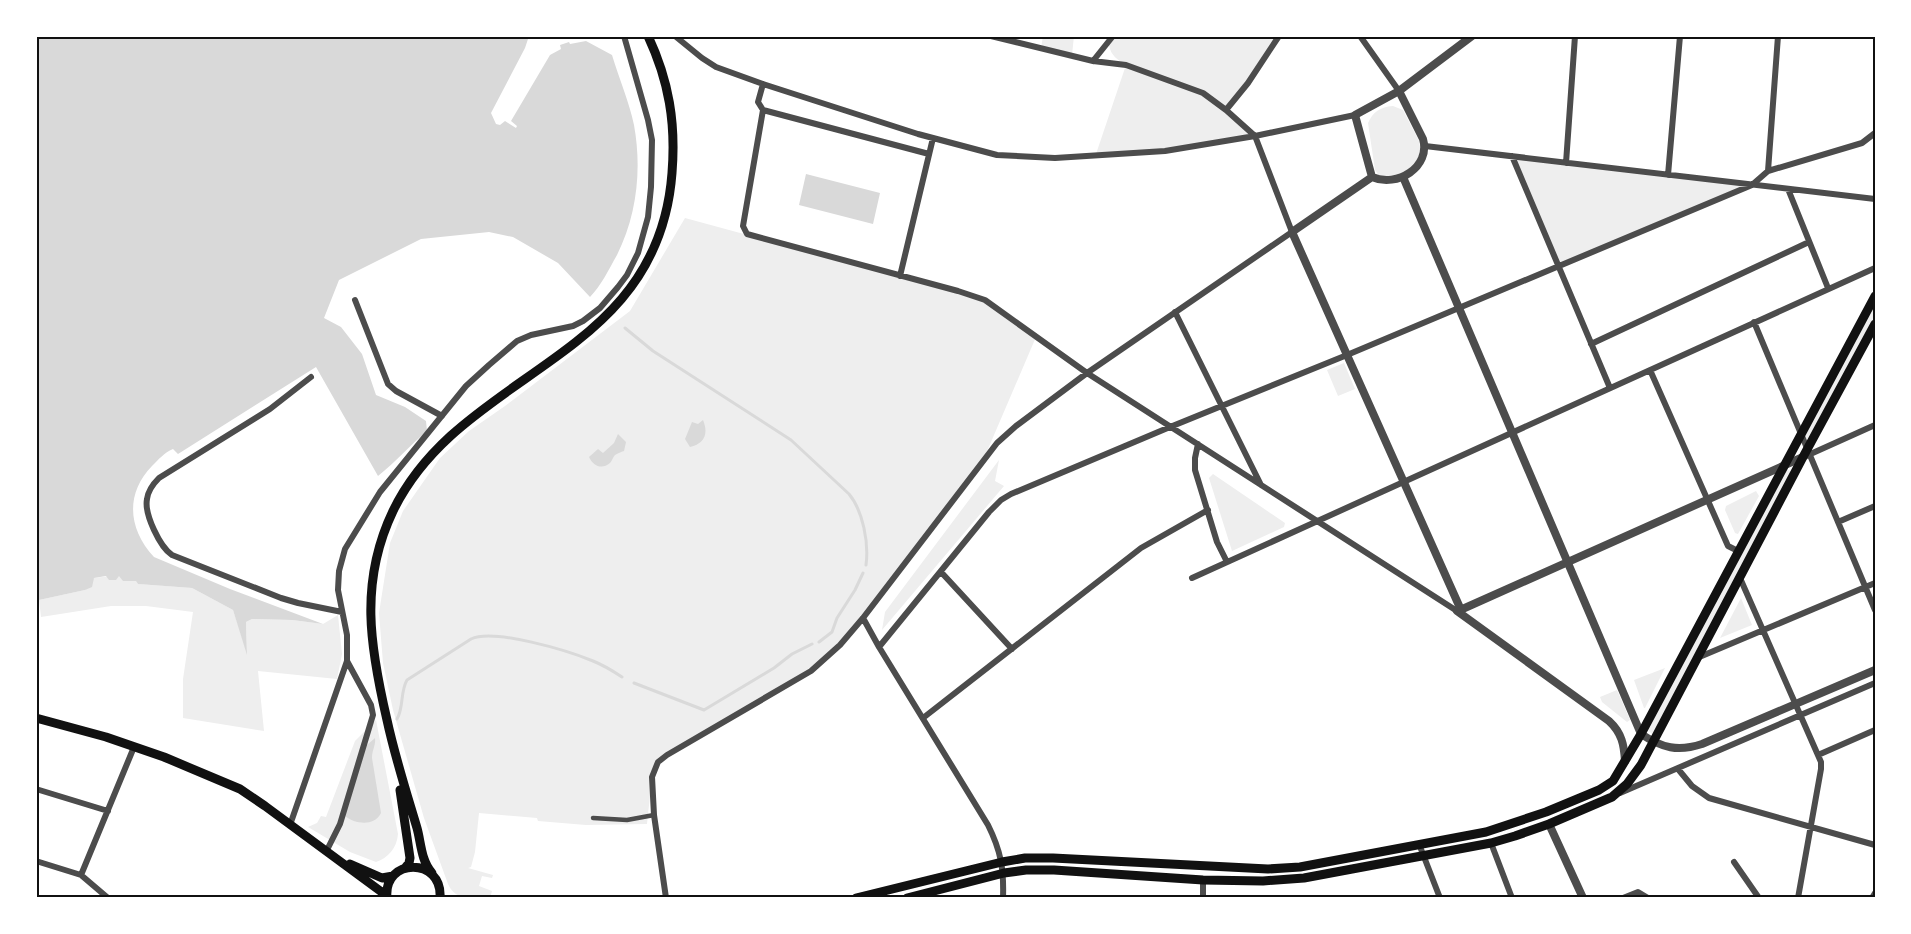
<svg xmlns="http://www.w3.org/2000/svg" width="1911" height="934" viewBox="0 0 1911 934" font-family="Lato,sans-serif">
<rect width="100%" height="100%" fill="#fff"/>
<!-- green -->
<path fill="#eee" d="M 1043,36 L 1074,36 L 1072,55 L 1041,48 Z
M 1117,36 L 1138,36 L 1143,39 L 1156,36 L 1279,36 L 1226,110 L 1255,136 L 1165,151 L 1095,157 L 1126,65 C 1117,59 1111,56 1109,45 Z
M 1393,106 L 1403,110 L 1419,141 L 1421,154 L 1412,169 L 1397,177 L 1380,177 L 1375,170 L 1368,123 C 1373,112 1380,107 1393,106 Z
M 1512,156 L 1752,185 L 1558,266 Z
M 685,218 L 985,300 L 1036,337 L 982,463 L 863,618 L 811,671 L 658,762 L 652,777 L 647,824 L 586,825 L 538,821 L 537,818 L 479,813 L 475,852 L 471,867 L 468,868 L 493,875 L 492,878 L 482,876 L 479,886 L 492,891 L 490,898 C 473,898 456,902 448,884 L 424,818 L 393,710 L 383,663 L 379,613 L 390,543 L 403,511 L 440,458 L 469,431 L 505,406 L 630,311 Z
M 1875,296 L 1875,324 L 1806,441 L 1802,438 Z
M 1344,363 L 1355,389 L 1338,396 L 1327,370 Z
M 999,460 L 995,481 L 1004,486 L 882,630 L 885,612 Z
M 1785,468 L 1790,471 L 1791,479 L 1653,735 L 1645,727 Z
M 1213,474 L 1285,523 L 1284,527 L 1232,551 L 1209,478 Z
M 1756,491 L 1759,496 L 1738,534 L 1735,533 L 1725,510 L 1726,506 Z
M 119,575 L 136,580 L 138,584 L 192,588 L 233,610 L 247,652 L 246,622 L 252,619 L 292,620 L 323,624 L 338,615 L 342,654 L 337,679 L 258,671 L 264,731 L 183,718 L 183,679 L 193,612 L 146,606 L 111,606 L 41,617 L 39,600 L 85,590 L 94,578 Z
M 1741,598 L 1752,625 L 1720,638 Z
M 1665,668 L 1645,708 L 1644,708 L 1634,680 Z
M 1617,690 L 1630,720 L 1627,722 L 1602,702 L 1600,697 Z
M 376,720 L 398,834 C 397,848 388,858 376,862 L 350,852 L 308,827 L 317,823 L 321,816 L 326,817 L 355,741 Z"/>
<!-- water -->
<path fill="#d9d9d9" d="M 36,36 L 529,36 L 525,48 L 491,113 L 496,124 L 500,125 L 505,121 L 516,128 L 517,126 L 511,121 L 550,55 L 561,49 L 560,45 L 569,42 L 570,44 L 586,41 L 612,55 C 619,78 629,102 634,125 C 642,169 637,215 617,255 C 609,269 601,286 590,297 L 558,263 L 513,237 L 489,232 L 421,239 L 339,280 L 324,318 L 341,327 L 362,354 L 376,395 L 405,407 L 426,421 L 427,431 C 410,445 396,462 378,476 L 316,367 L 178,454 L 173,449 C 164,453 159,459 152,466 C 125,494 128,529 154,557 L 230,589 L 323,624 L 292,620 L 252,619 L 246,622 L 247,655 L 233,610 L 192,588 L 138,584 L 136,581 L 123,581 L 119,576 L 116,580 L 109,580 L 106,576 L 94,578 L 92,587 L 85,590 L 39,600 L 36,597 Z
M 806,174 L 880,193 L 873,224 L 799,205 Z
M 703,420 C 709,434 704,444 690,447 L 685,439 L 692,422 L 698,424 Z
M 618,434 L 626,442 L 624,451 C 621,452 618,453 615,455 C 613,457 612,461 610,463 C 602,470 593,466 589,457 L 598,449 L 603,453 L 614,443 Z
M 375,738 C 376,745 372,750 372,758 L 381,813 C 374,827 355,824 345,816 L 363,745 L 367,745 Z"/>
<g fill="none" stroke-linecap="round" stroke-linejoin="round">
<!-- stream -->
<path stroke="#d9d9d9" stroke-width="3" d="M 625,328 L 653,351 L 791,440 L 849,494 C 863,511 869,543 866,565
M 819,642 L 832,632 L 837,618 L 855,590 L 863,573
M 634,683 L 704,710 L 774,668 L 792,654 L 812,644
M 397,719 C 404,707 400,692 407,680 L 471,639 C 494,628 569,651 593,661 C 603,665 613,671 622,677"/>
<!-- pedestrian -->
<path stroke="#4c4c4c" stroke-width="4.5" d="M 593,818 L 627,820 L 654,815"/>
<!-- minor -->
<path stroke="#4c4c4c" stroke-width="6" d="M 675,36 L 702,58 L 716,67 L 763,84 L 918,134 L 997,155 L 1055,158 L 1165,151 L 1255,136 L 1355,115
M 1360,36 L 1399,91
M 1093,61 L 1113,36
M 763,84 L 758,102 L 763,110 L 743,226 L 747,234 L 958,291 L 985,300 L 1087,373 L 1457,611
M 763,110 L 929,154
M 1226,110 L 1248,83 L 1279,36
M 1425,146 L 1875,199
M 1512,156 L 1610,388
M 1566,163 L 1575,36
M 1768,171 L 1778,36
M 1668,175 L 1680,36
M 1788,189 L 1828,288
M 900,276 L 933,138
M 355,300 L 388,384 L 396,391 L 442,416
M 1175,312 L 1261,485
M 1754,322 L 1875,610
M 1591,344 L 1809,242
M 1650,370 L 1728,546 L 1738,551
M 311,377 L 270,409 L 159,478 C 153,484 148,491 147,499 C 144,514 160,547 172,555 L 281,598 L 298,603 L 342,612
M 1198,444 L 1195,458 L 1195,470 L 1217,542 L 1227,562
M 1806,456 L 1875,425
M 1838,522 L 1875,506
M 941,572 L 1012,649
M 1192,578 L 1875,268
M 1740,578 L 1821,762 L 1821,769 L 1798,898
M 863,618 L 879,647 L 988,825 C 1001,851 1004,869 1003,898
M 879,647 L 989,512 L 1001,500 L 1011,494 L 1170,427 L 1347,355 L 1752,185 L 1768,171 L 1862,143 L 1875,133
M 1697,658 L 1875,583
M 923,718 L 1141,548 L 1208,510
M 1818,755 L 1875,730
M 1678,769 L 1692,786 L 1709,798 L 1875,845
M 36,789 L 108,811
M 1620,793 L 1875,683
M 290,825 L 347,661 L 347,635 L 338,590 L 339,571 L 345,549 L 380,492 L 466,386 L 489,365 L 517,341 L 531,335 L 573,326 L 583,321 L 600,308 L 618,287 L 627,275 L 638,253 L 648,217 L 651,187 L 652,140 L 648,120 L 624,36
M 1491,843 L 1512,898
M 1419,844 L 1440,898
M 326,852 L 340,824 L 373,715 L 371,705 L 347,661
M 36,861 L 81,875 L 108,898
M 1734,862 L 1759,898
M 81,875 L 134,747
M 666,898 L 654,815 L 652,777 L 658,762 L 667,755 L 811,671 L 840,645 L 863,618 L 997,443 L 1016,426 L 1087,373 L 1292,232 L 1255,136 L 1226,110 L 1203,93 L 1126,65 L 1093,61 L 991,36
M 1203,898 L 1203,880
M 1623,898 L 1638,892 L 1648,898
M 1872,898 L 1875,893"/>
<!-- tertiary -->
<path stroke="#4c4c4c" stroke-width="8" d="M 1399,91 L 1423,139 C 1431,167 1397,188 1372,177 L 1355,115 L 1399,91 L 1472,36
M 1372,177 L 1292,232 L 1461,610
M 1403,177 L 1641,734 C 1662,748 1678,752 1702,744 L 1875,670
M 1457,611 L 1609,721 C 1622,733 1624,745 1625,761
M 1458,611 L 1803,457
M 1549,824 L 1583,898"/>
<!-- primary -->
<path stroke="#111" stroke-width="9" d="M 36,718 L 106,737 L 164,757 L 240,789 L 265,806 L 383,893 L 386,898
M 400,790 L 410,858 L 409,863 L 405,868
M 350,864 L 382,878 L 393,876
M 432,873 C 421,861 421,842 417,828 C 406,791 395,757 387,720 C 370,647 359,582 393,511 C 462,368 658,362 672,173 C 676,123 669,81 648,36
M 387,898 C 383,857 443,857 440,898
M 856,898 L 1002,862 L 1025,858 L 1053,858 L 1268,869 L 1300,867 L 1486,832 L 1546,812 L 1599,790 L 1613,781 L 1641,734 L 1875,296
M 907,898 L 1004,873 L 1026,870 L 1054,870 L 1203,880 L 1263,881 L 1304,878 L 1491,843 L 1515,836 L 1549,824 L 1612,797 L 1627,784 L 1641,765 L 1803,457 L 1875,324"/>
</g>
<!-- border -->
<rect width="1911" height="934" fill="none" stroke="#ffffff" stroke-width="75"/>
<rect x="38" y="38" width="1836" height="858" fill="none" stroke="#111" stroke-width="2"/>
</svg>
